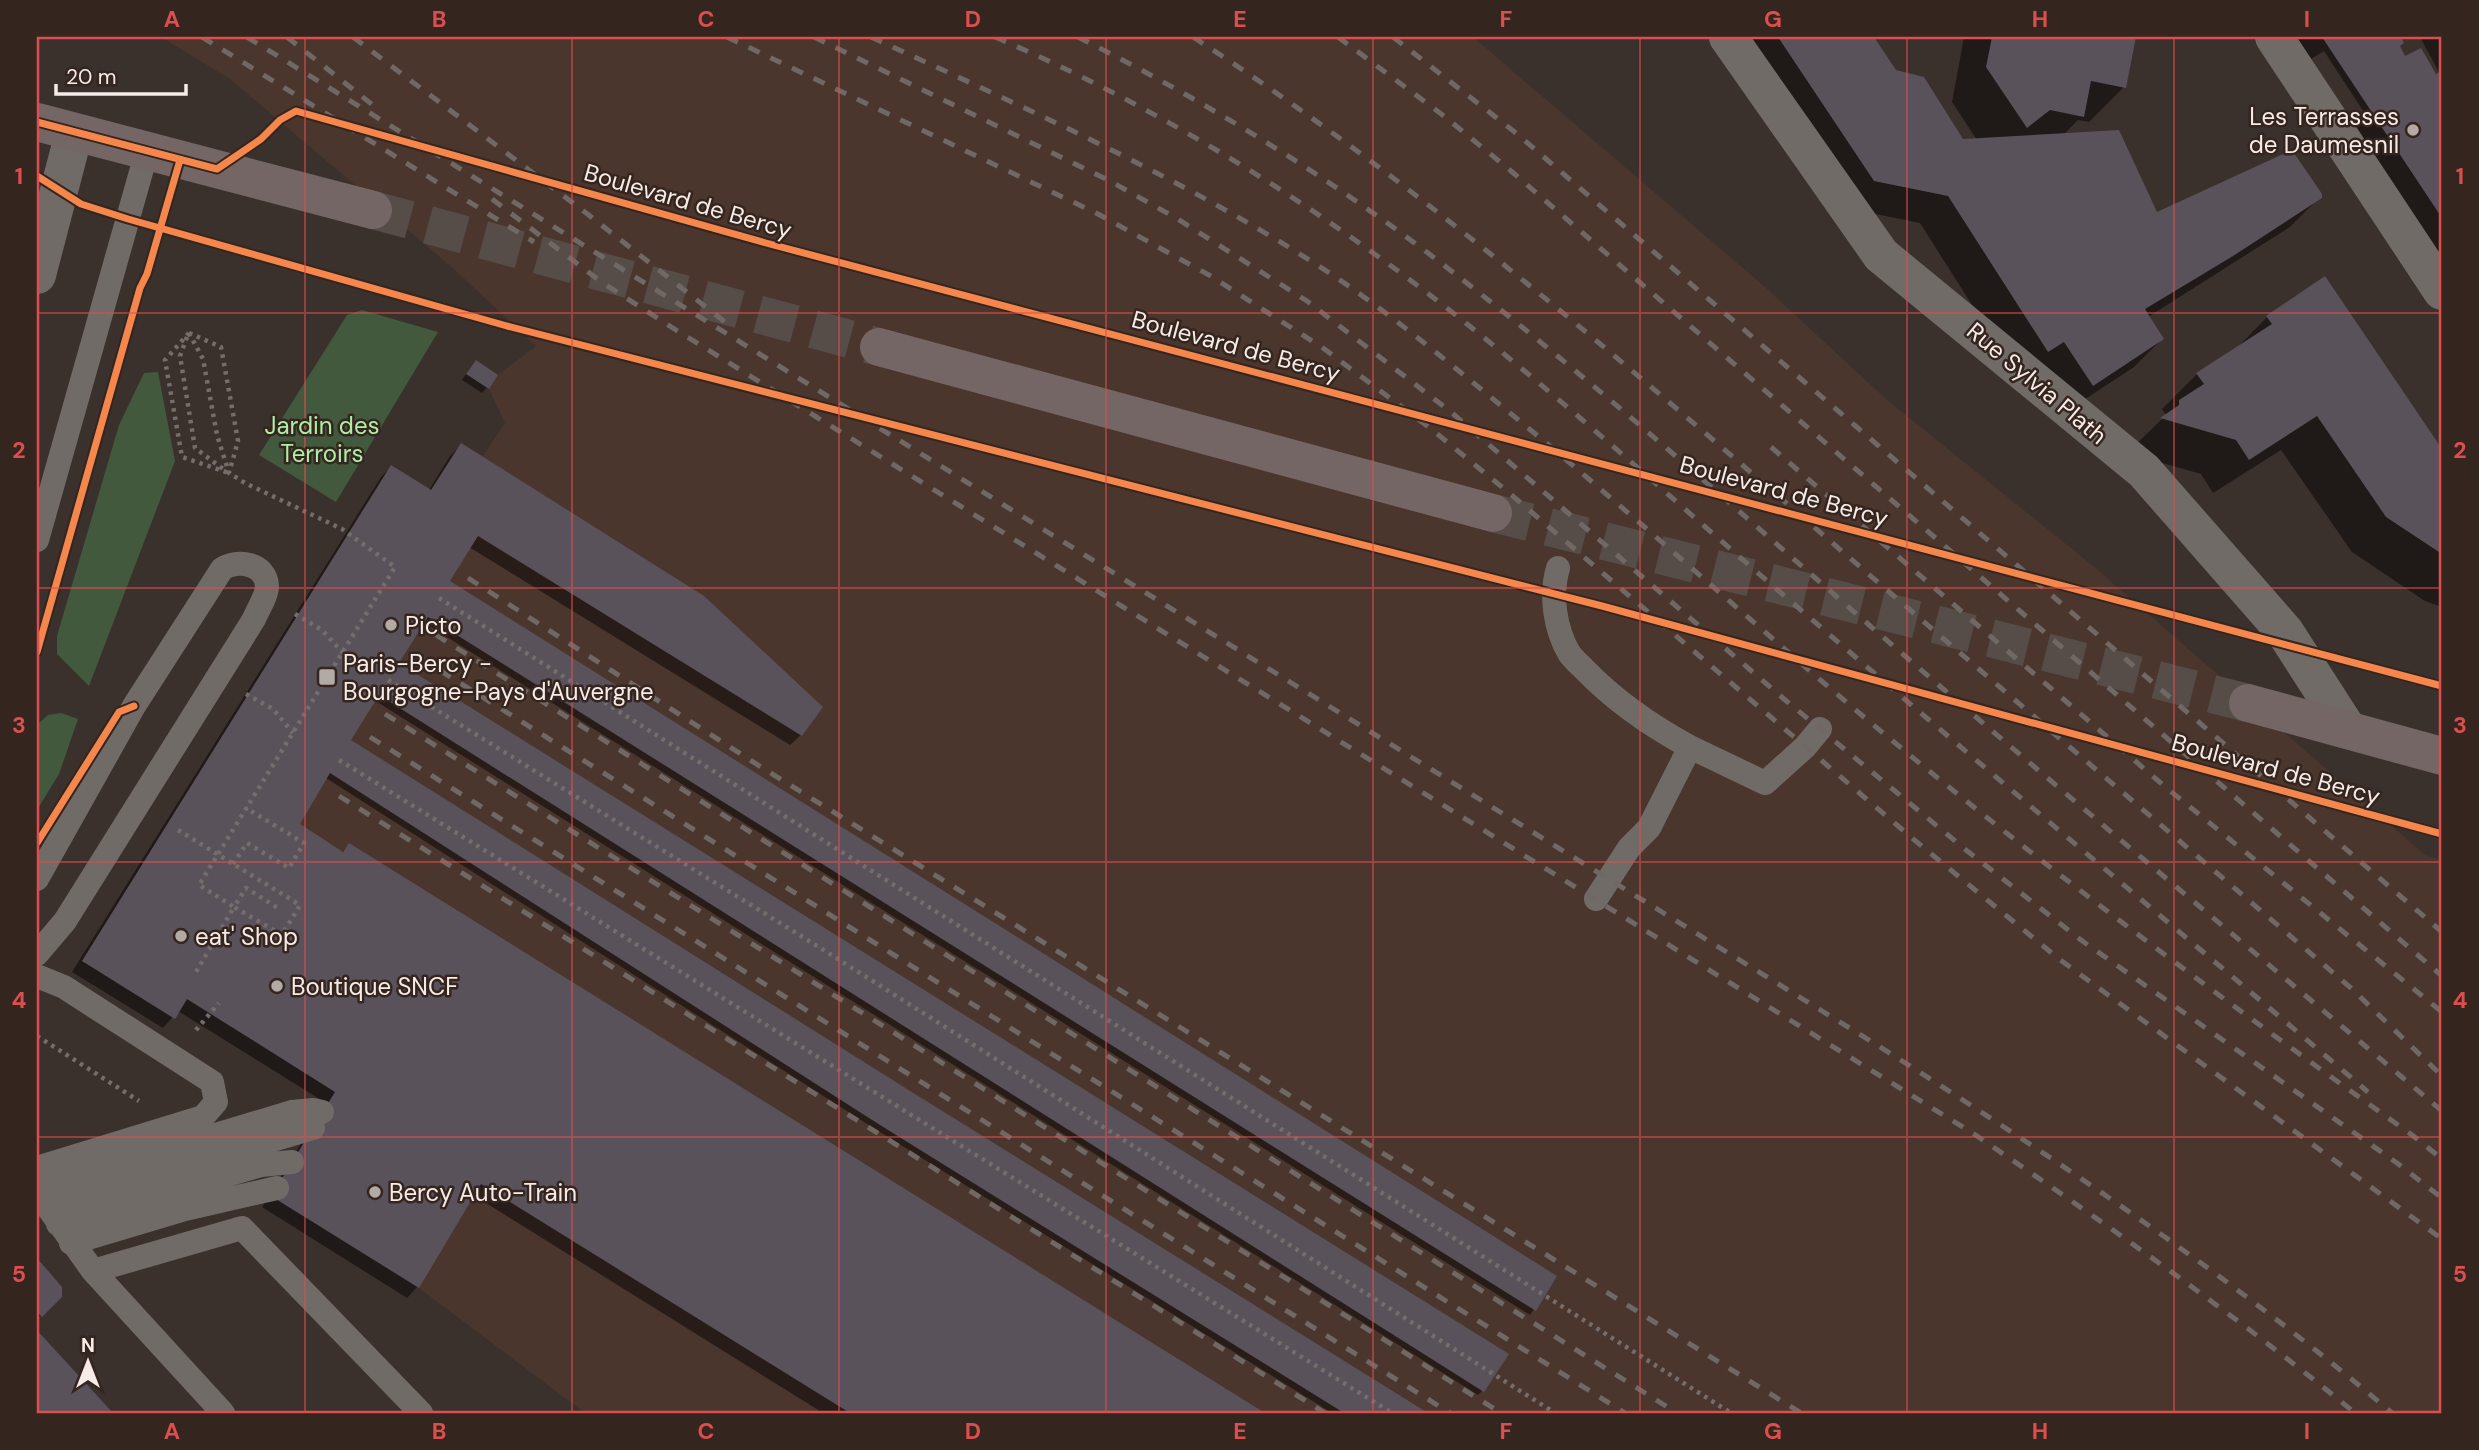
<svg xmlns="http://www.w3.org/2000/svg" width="2479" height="1450" viewBox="0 0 2479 1450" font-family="'DM Sans',sans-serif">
<rect width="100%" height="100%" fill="#3a312d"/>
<!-- built -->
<path fill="#4b362e" d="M 161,37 L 1473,37 L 1765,287 L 1887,400 L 2093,566 L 2425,855 L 2442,860 L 2442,1413 L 585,1413 L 419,1288 L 271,1196 L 335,1092 L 188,1000 L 175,1019 L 82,961 L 391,465 L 431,489 L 461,443 L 483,456 L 505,423 L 489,389 L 498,375 L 536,346 L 455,270 L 230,79 Z"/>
<!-- green -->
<path fill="#42593d" d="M 362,310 L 438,332 L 336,502 L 259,455 L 347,315 Z
M 158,372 L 175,461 L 89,686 L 57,654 L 57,636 L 119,425 L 144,373 Z
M 61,713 L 78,719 L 59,774 L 37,810 L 37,725 L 48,715 Z"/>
<!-- shadow -->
<path fill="#0007" d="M 1731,37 L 1872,37 L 1894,71 L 1962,141 L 1977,140 L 1952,102 L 1964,37 L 2134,37 L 2124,87 L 2089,122 L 2078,120 L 2063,135 L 2156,214 L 2319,198 L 2290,227 L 2148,317 L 2162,339 L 2134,367 L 2064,413 L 2019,379 L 1920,223 L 1846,208 Z
M 2275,37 L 2399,37 L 2402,43 L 2398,47 L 2405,58 L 2428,79 L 2440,74 L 2420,37 L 2442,37 L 2442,288 L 2344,140 L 2367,117 L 2324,51 L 2296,68 Z
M 2325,278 L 2442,453 L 2442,607 L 2425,601 L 2352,552 L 2281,450 L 2213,493 L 2201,474 L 2127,453 L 2166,415 L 2162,409 L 2197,374 L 2233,352 L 2267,317 Z
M 471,367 L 496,376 L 482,393 L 462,380 Z
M 461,445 L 801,735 L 790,745 L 469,547 L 444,588 L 1555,1277 L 1530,1315 L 423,622 L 397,664 L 1483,1390 L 1478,1395 L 374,700 L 349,741 L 906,1091 L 1425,1413 L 1332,1413 L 875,1129 L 326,778 L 297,825 L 341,853 L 349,845 L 1263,1413 L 823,1413 L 473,1195 L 417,1287 L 407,1298 L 262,1207 L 326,1103 L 178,1011 L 163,1028 L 72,972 L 381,477 L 391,467 L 429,490 L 450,456 Z
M 37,1261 L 61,1288 L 60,1296 L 37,1319 Z
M 37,1333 L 44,1340 L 111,1413 L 37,1413 Z"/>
<!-- building -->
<path fill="#59525b" d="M 1778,37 L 1874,37 L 1896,70 L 1924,77 L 1963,139 L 2119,130 L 2157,212 L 2292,150 L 2322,194 L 2322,198 L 2233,256 L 2145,309 L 2164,339 L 2093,386 L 2064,342 L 2048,352 L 1948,196 L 1874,181 Z
M 1992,37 L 2136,37 L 2126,88 L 2091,81 L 2084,117 L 2050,110 L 2027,128 L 1986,67 Z
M 2322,37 L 2401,37 L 2404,43 L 2400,46 L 2405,56 L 2421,48 L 2436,74 L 2440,72 L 2442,75 L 2442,218 Z
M 2325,276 L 2442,449 L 2442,554 L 2386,517 L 2317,416 L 2249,460 L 2236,440 L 2160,418 L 2179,405 L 2179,400 L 2204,384 L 2196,373 L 2272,324 L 2266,316 Z
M 476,360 L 498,375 L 489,389 L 466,374 Z
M 461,443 L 704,596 L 823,707 L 802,736 L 478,536 L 450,581 L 1557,1276 L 1536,1311 L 428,617 L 399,663 L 1509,1354 L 1484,1392 L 379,695 L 351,740 L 907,1089 L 1428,1413 L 1344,1413 L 880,1125 L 330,773 L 300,824 L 343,852 L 349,843 L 1265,1413 L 850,1413 L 481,1184 L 419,1288 L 271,1196 L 335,1092 L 187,999 L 175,1019 L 82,961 L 391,465 L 431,490 Z
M 37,1258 L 62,1287 L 62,1297 L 42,1317 L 37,1312 Z
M 37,1330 L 45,1339 L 113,1413 L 37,1413 Z"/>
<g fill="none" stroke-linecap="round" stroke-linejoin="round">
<!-- primary-tunnel -->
<path stroke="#564d49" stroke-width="38" stroke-dasharray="38 19" stroke-linecap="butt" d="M 373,210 L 879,347
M 1493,513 L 2248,703"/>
<!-- path -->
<path stroke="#756d6b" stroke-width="4.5" stroke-dasharray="3.5 5" stroke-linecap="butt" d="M 189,333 L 203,359 L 217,435 L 229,473 L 245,483 L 342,529 L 395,567 L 199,885 L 234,907 L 196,972
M 189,333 L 165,360 L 182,457 L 229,473
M 189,333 L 221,347 L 238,441 L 229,473
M 187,337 L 180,356 L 195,448 L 223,469
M 439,598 L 1731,1413
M 295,614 L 322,630 L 343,653
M 388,680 L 822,949 L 1555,1413
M 246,694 L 273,709 L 293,733
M 339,760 L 1392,1413
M 178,830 L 300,905 L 282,935 L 234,907 L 246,888 L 278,908
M 233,864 L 247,843 L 289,868 L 304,843 L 246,808
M 196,1030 L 219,1003
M 37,1036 L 139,1101"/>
<!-- lane -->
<path stroke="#716b68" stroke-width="24" d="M 37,540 L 147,151
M 1558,568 C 1550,595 1555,629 1569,653 C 1573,659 1579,664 1584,669 C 1614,700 1651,726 1690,747
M 37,879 L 134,706 L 222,569 C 237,559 266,563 267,586 C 267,596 258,609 254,619 L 65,921 L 37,954
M 1596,899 L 1629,848 L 1649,828 L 1690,747 L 1765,783 L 1805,747 L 1820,729
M 37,976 L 64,987 L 212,1082 L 216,1102 L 203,1117 L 37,1168
M 37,1189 L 292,1112 L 313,1110 L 322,1112
M 37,1192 L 93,1271 L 223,1413
M 47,1207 L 313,1128
M 58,1224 L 261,1165 L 292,1162
M 71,1243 L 185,1209 L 277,1188
M 93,1271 L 242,1228 L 421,1413"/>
<!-- street -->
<path stroke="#716b68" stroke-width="38" d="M 1728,37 L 1881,255 L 2144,471 L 2285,632 L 2348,730
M 2274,37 L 2442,291
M 37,275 L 74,133"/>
<!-- primary -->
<path stroke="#736664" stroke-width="38" d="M 37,122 L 373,210
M 879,347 L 1493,513
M 2248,703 L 2442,756"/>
<!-- rail -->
<path stroke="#706865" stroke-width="5" stroke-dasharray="12 12" stroke-linecap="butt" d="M 202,37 L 534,242
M 247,37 L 1877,1045 C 2055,1158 2231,1276 2392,1413
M 287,37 L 374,106
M 353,37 L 590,216 L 725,322
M 727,37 L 1098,214 L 1209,275 L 1323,348 L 1430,428 L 1508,492 L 1912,838 L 2059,959 L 2442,1239
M 814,37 L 1110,181 L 1176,218 L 1307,301 L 1451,412 L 1784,699 L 1966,850 L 2081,940 L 2397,1163 L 2442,1198
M 871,37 C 1029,110 1191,181 1337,278 C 1397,319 1454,367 1510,413 C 1628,510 1741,613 1858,712 C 2036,862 2223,1000 2412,1135 L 2442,1159
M 995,37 C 1161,108 1316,205 1457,316 C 1578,412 1692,517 1809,617 C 1994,777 2182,933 2368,1092
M 1078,37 C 1197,97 1313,167 1420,247 C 1576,365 1721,496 1868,624 C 2058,789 2251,949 2442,1111
M 1193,37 C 1414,180 1615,355 1814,527 C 1993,682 2173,835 2352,989 L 2442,1076
M 1338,37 L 1444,116 L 1511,171 L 2442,976
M 1393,37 L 1516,133 L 2442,932
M 492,199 L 600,281 L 676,330 L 1974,1134 C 2105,1223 2233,1313 2355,1413
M 1771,447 L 2163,785 L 2442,1012
M 468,578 L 761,767 L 1801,1413
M 436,635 L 1677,1413
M 420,658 L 1625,1413
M 385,714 L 1501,1413
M 370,737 L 1450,1413
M 339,796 L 1325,1413"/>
<!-- cycleway casing -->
<g stroke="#35251f" stroke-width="11">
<path id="cycleway" d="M 37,122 L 217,169 L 261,139 L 280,120 L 296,111 L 766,243 L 2442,686
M 37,176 L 81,204 L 128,219 L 507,326 L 1602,606 L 2442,834
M 37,652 L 140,288 L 147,274 L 180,160
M 37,843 L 119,712 L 134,706"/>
</g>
<!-- cycleway -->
<use href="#cycleway" stroke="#f5874c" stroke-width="7"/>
</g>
<!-- grid -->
<path fill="none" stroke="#dc4f4e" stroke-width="2" stroke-opacity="0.55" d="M 305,37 L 305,1413M 572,37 L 572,1413M 839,37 L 839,1413M 1106,37 L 1106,1413M 1373,37 L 1373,1413M 1640,37 L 1640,1413M 1907,37 L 1907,1413M 2174,37 L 2174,1413M 37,313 L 2442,313M 37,588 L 2442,588M 37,862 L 2442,862M 37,1137 L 2442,1137"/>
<!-- markers -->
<g fill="#b4aaa5" stroke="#35251f" stroke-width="2.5">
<circle cx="2413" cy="130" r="7"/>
<circle cx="391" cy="625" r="7"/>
<rect x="318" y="668" width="18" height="18" rx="3.5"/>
<circle cx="181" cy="936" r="7"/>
<circle cx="277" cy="986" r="7"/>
<circle cx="375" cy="1192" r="7"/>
</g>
<g text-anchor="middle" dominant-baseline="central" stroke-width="5" stroke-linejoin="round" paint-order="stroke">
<!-- poi labels -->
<g font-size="24" fill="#f6ebe6" stroke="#35251f" text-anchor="start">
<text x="2399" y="116" text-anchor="end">Les Terrasses<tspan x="2399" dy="28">de Daumesnil</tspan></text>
<text x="405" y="625">Picto</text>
<text x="343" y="663">Paris-Bercy -<tspan x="343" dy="28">Bourgogne-Pays d'Auvergne</tspan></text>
<text x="195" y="936">eat' Shop</text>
<text x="291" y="986">Boutique SNCF</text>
<text x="389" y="1192">Bercy Auto-Train</text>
</g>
<!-- street labels -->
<g font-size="24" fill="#f6ebe6" stroke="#35251f">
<text transform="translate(688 201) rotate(16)">Boulevard de Bercy</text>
<text transform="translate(1236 346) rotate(15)">Boulevard de Bercy</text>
<text transform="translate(2037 383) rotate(40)">Rue Sylvia Plath</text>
<text transform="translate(1784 491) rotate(15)">Boulevard de Bercy</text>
<text transform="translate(2276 769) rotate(15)">Boulevard de Bercy</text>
</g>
<!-- park labels -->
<g font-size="24" fill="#aeeea7" stroke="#35251f">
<text x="322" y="425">Jardin des<tspan x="322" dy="28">Terroirs</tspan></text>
</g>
</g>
<!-- border -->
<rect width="2479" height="1450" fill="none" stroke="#35251f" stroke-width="77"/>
<!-- north arrow -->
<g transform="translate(88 1362)" stroke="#35251f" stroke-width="5" paint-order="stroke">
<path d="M0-5L12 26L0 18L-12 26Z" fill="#f6ebe6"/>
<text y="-10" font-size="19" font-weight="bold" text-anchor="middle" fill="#f6ebe6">N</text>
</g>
<!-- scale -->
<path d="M56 84v10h130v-10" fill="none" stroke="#f6ebe6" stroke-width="3.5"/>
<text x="66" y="84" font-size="21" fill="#f6ebe6" stroke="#35251f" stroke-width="5" paint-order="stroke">20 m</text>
<rect x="38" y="38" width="2402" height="1374" fill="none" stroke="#dc4f4e" stroke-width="2.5"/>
<g font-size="23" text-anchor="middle" font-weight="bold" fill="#dc4f4e">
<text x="172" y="27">A</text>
<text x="439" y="27">B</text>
<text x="706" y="27">C</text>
<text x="973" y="27">D</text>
<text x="1240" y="27">E</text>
<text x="1506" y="27">F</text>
<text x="1773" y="27">G</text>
<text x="2040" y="27">H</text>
<text x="2307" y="27">I</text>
<text x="19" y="184">1</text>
<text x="2460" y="184">1</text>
<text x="19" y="458">2</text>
<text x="2460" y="458">2</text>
<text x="19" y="733">3</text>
<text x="2460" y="733">3</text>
<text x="19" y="1008">4</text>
<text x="2460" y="1008">4</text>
<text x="19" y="1282">5</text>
<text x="2460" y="1282">5</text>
<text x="172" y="1439">A</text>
<text x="439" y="1439">B</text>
<text x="706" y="1439">C</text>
<text x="973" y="1439">D</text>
<text x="1240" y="1439">E</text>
<text x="1506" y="1439">F</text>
<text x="1773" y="1439">G</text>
<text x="2040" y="1439">H</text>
<text x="2307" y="1439">I</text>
</g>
</svg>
